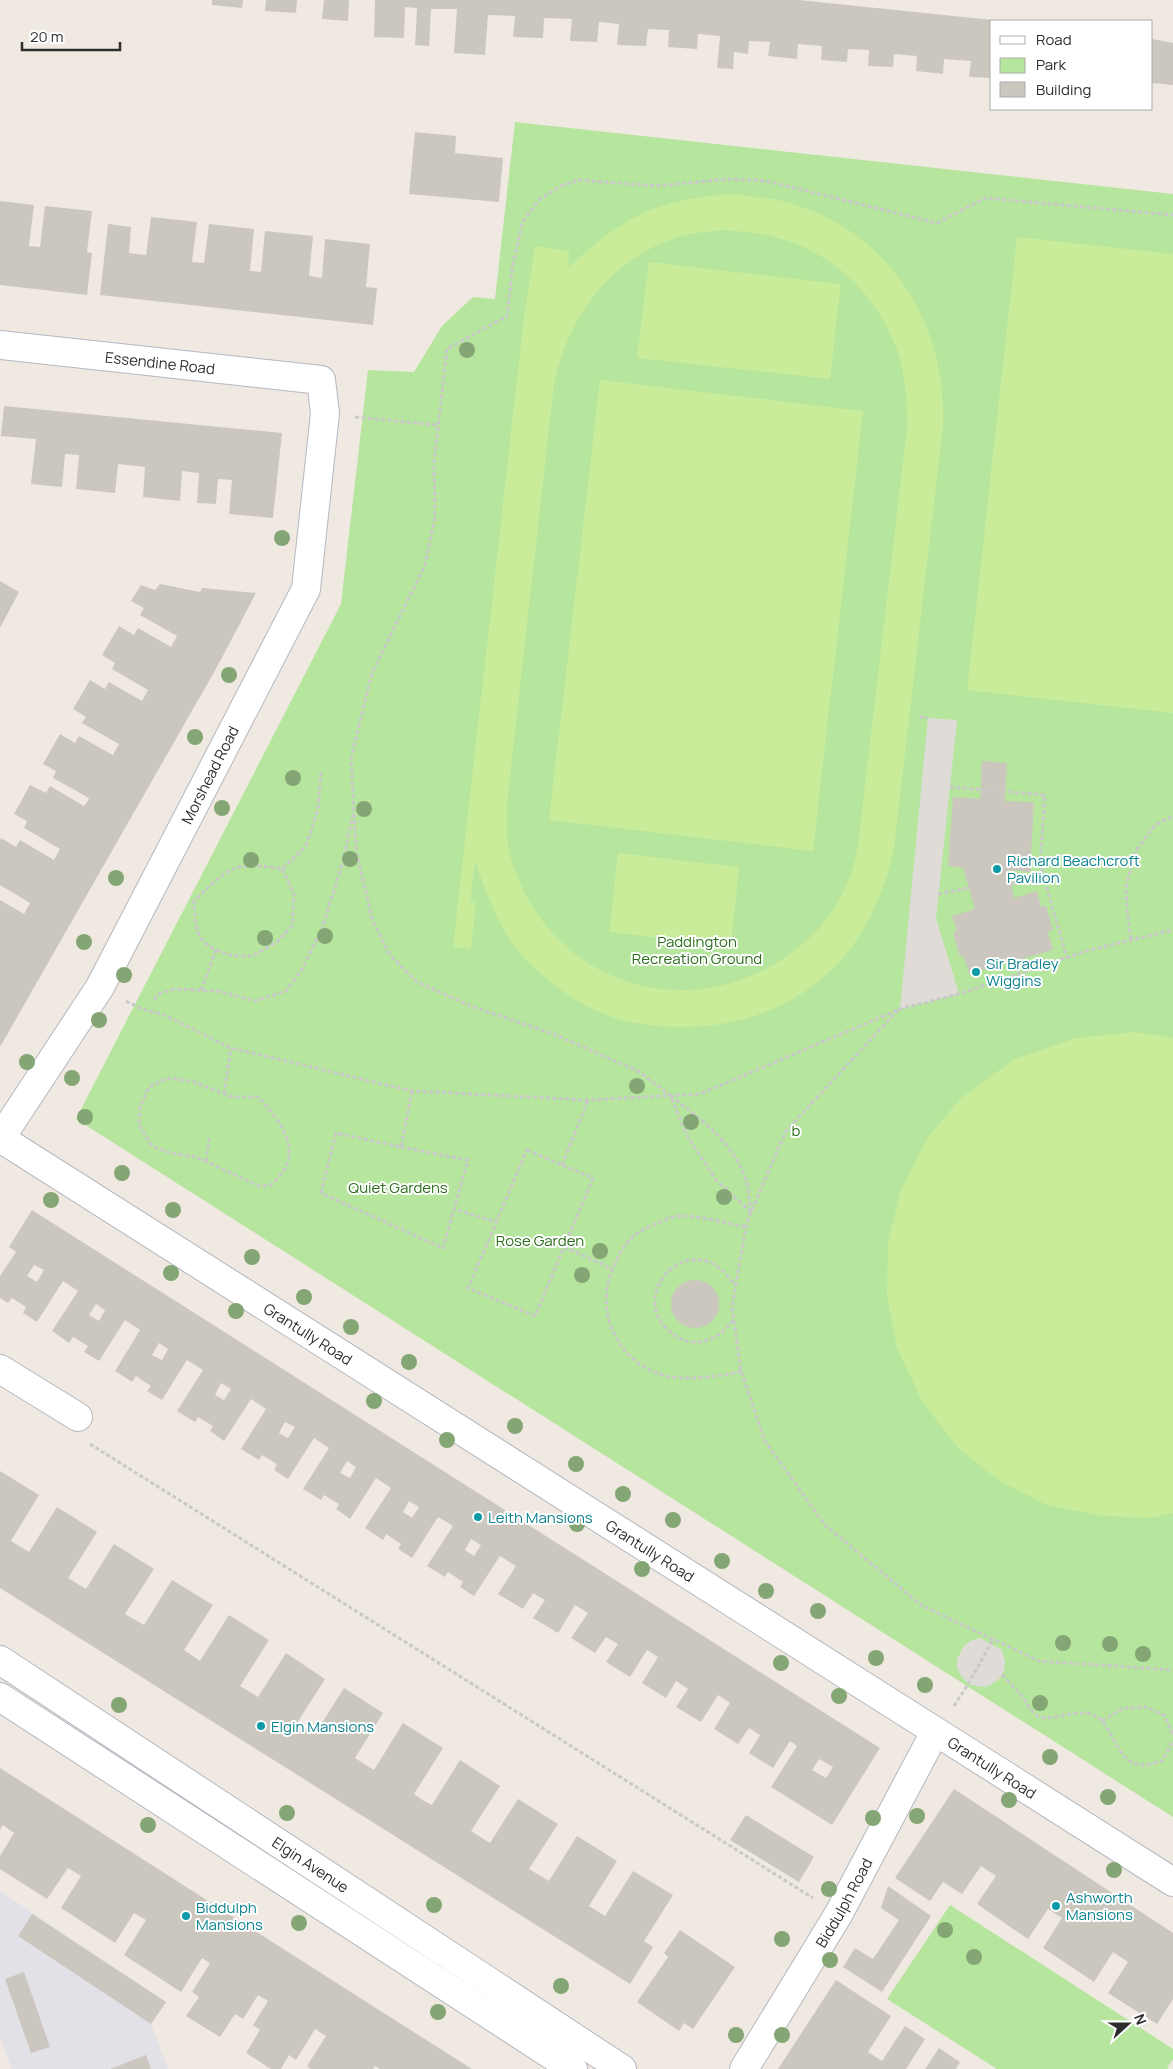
<svg xmlns="http://www.w3.org/2000/svg" width="1173" height="2069" viewBox="0 0 1173 2069" font-family="Manrope,sans-serif">
<rect width="100%" height="100%" fill="#efe9e1"/>
<!-- industrial -->
<path fill="#e3e1e8" d="M 0,1891 L 166,2002 L 151,2024 L 168,2069 L 12,2069 L 0,2036 Z"/>
<!-- green -->
<path fill="#b6e59e" d="M 515,122 L 1173,194 L 1173,1817 L 76,1119 L 341,604 L 368,370 L 414,372 L 442,326 L 473,297 L 495,299 Z
M 950,1905 L 1173,2049 L 1173,2059 L 1167,2068 L 1169,2069 L 997,2069 L 887,1999 Z"/>
<!-- pitch -->
<path fill="#c9ec9a" fill-rule="evenodd" d="M 735,194 C 757,197 779,199 799,206 C 893,237 947,328 943,425 L 894,849 C 883,899 860,949 819,981 C 763,1027 680,1038 612,1017 C 582,1007 552,985 530,964 C 501,935 489,899 475,862 L 470,902 L 476,903 L 471,949 L 453,947 L 524,317 L 535,246 L 569,251 L 568,268 C 623,216 659,198 735,194 ZM 726,230 C 744,232 761,233 778,238 C 838,253 888,307 902,367 C 906,387 907,407 907,428 L 858,845 C 852,885 830,922 799,947 C 695,1031 549,987 511,858 C 505,837 507,815 508,794 L 554,384 C 569,311 619,248 695,233 C 705,232 716,231 726,230 Z
M 1017,237 L 1173,254 L 1173,713 L 967,690 Z
M 649,262 L 841,284 L 830,379 L 637,358 Z
M 600,380 L 863,411 L 813,851 L 549,820 Z
M 618,853 L 739,867 L 731,946 L 609,932 Z
M 1135,1032 L 1173,1038 L 1173,1513 L 1151,1518 L 1103,1516 L 1047,1505 L 1000,1481 L 958,1448 L 922,1401 L 897,1348 L 887,1296 L 888,1242 L 901,1190 L 928,1137 L 962,1097 L 1015,1059 L 1076,1038 Z"/>
<!-- plaza -->
<path fill="#dfdcd8" d="M 928,718 L 957,720 L 936,918 L 959,994 L 900,1009 Z
M 980,1638 L 1002,1650 L 1005,1662 L 1004,1671 L 999,1679 L 989,1686 L 981,1687 L 969,1684 L 961,1676 L 957,1667 L 957,1659 L 964,1646 L 972,1640 Z"/>
<!-- building -->
<path fill="#cbc7bf" fill-rule="evenodd" d="M 212,0 L 243,0 L 242,8 L 212,5 Z
M 266,0 L 297,0 L 296,13 L 265,11 Z
M 324,0 L 349,0 L 348,21 L 322,19 Z
M 375,0 L 799,0 L 992,20 L 992,78 L 969,77 L 971,61 L 944,59 L 943,74 L 916,71 L 917,56 L 906,55 L 894,54 L 893,67 L 868,66 L 869,50 L 848,49 L 847,62 L 821,60 L 822,46 L 798,44 L 797,59 L 768,56 L 770,42 L 749,41 L 748,54 L 734,52 L 733,69 L 717,68 L 720,36 L 698,34 L 697,49 L 668,47 L 669,30 L 648,29 L 646,46 L 617,45 L 619,24 L 599,22 L 597,42 L 570,41 L 572,19 L 544,18 L 543,38 L 513,37 L 515,16 L 488,15 L 485,55 L 454,53 L 457,9 L 431,9 L 429,46 L 415,45 L 417,8 L 405,7 L 404,38 L 374,37 Z
M 1152,39 L 1173,43 L 1173,85 L 1152,83 Z
M 415,132 L 456,136 L 455,153 L 503,158 L 499,202 L 409,194 Z
M 0,201 L 34,205 L 29,246 L 40,247 L 45,206 L 92,211 L 87,252 L 92,253 L 87,295 L 0,285 Z
M 151,217 L 197,222 L 192,262 L 204,263 L 209,224 L 254,229 L 250,271 L 261,272 L 265,231 L 313,236 L 309,276 L 322,278 L 325,239 L 370,244 L 366,287 L 377,288 L 373,325 L 100,295 L 108,224 L 131,227 L 129,253 L 146,255 Z
M 4,406 L 282,433 L 273,518 L 229,514 L 232,480 L 218,479 L 216,504 L 197,503 L 199,473 L 182,471 L 180,501 L 143,497 L 145,467 L 118,464 L 115,493 L 76,489 L 79,455 L 65,454 L 62,487 L 31,484 L 36,439 L 1,436 Z
M 0,581 L 19,592 L 0,628 Z
M 160,584 L 200,592 L 202,588 L 256,593 L 217,667 L 0,1047 L 0,900 L 24,914 L 30,903 L 0,885 L 0,840 L 1,838 L 16,847 L 20,840 L 54,860 L 60,849 L 24,828 L 27,821 L 14,814 L 30,785 L 46,793 L 50,786 L 84,806 L 87,802 L 89,798 L 53,778 L 56,771 L 43,764 L 60,734 L 75,743 L 79,736 L 113,755 L 119,744 L 82,723 L 86,717 L 73,709 L 90,680 L 105,689 L 109,682 L 142,701 L 148,690 L 112,669 L 115,663 L 102,655 L 119,626 L 134,635 L 138,628 L 171,647 L 177,636 L 140,615 L 144,608 L 131,601 L 141,585 L 155,590 Z
M 982,761 L 1007,763 L 1005,801 L 1034,802 L 1030,872 L 1008,870 L 1014,898 L 1037,891 L 1041,907 L 1046,905 L 1053,930 L 1048,932 L 1053,950 L 969,974 L 964,956 L 960,957 L 953,932 L 957,931 L 952,916 L 975,909 L 963,868 L 948,866 L 953,797 L 980,799 Z
M 32,1210 L 880,1748 L 832,1825 L 771,1787 L 797,1746 L 790,1741 L 773,1768 L 749,1753 L 760,1735 L 749,1728 L 738,1744 L 714,1729 L 730,1703 L 718,1695 L 701,1722 L 676,1707 L 688,1689 L 676,1681 L 666,1698 L 642,1683 L 658,1657 L 647,1650 L 630,1677 L 606,1662 L 618,1644 L 606,1637 L 595,1653 L 571,1638 L 588,1613 L 575,1605 L 558,1633 L 533,1618 L 545,1600 L 533,1593 L 523,1609 L 498,1594 L 516,1566 L 500,1556 L 474,1596 L 460,1587 L 463,1582 L 448,1572 L 445,1577 L 427,1566 L 453,1526 L 445,1521 L 438,1517 L 412,1558 L 398,1549 L 401,1544 L 386,1534 L 383,1540 L 365,1528 L 391,1488 L 376,1478 L 350,1519 L 336,1509 L 339,1504 L 324,1495 L 321,1500 L 303,1489 L 329,1448 L 314,1438 L 288,1479 L 274,1470 L 277,1464 L 262,1455 L 259,1460 L 241,1449 L 266,1409 L 251,1399 L 224,1441 L 210,1431 L 213,1426 L 198,1417 L 195,1422 L 177,1411 L 203,1370 L 187,1360 L 162,1400 L 147,1391 L 151,1386 L 136,1376 L 132,1382 L 115,1371 L 140,1330 L 125,1320 L 99,1361 L 84,1352 L 88,1346 L 73,1337 L 69,1343 L 52,1331 L 78,1291 L 63,1281 L 37,1322 L 23,1313 L 26,1307 L 12,1298 L 8,1303 L 0,1298 L 0,1276 L 16,1252 L 9,1247 ZM 34,1265 L 44,1270 L 37,1282 L 27,1276 ZM 96,1304 L 105,1310 L 99,1321 L 89,1315 ZM 159,1343 L 168,1349 L 162,1360 L 152,1355 ZM 221,1383 L 231,1389 L 224,1400 L 215,1395 ZM 285,1422 L 295,1427 L 288,1438 L 279,1433 ZM 347,1461 L 356,1467 L 350,1478 L 340,1473 ZM 409,1501 L 419,1507 L 412,1518 L 403,1512 ZM 471,1539 L 481,1545 L 474,1556 L 465,1550 ZM 819,1759 L 833,1767 L 826,1778 L 812,1770 Z
M671 1304a24 24 0 1 1 48 0a24 24 0 1 1-48 0Z
M 0,1471 L 39,1495 L 11,1541 L 29,1552 L 57,1507 L 97,1532 L 68,1578 L 86,1589 L 114,1544 L 154,1569 L 125,1614 L 144,1625 L 172,1580 L 213,1605 L 184,1650 L 200,1661 L 229,1615 L 269,1640 L 240,1686 L 258,1697 L 286,1653 L 325,1679 L 297,1723 L 315,1734 L 344,1688 L 383,1713 L 355,1758 L 374,1770 L 403,1723 L 443,1748 L 414,1794 L 424,1801 L 432,1805 L 460,1760 L 500,1786 L 471,1831 L 490,1843 L 518,1799 L 558,1824 L 529,1869 L 549,1881 L 577,1836 L 617,1861 L 589,1906 L 605,1916 L 633,1871 L 673,1895 L 644,1941 L 653,1947 L 630,1984 L 0,1588 Z
M 0,1768 L 379,2010 L 472,2069 L 380,2069 L 375,2066 L 373,2069 L 311,2069 L 307,2066 L 326,2036 L 315,2029 L 296,2060 L 289,2055 L 281,2069 L 271,2069 L 246,2053 L 260,2030 L 253,2025 L 268,2001 L 258,1995 L 243,2019 L 235,2014 L 220,2037 L 186,2016 L 199,1997 L 192,1992 L 210,1963 L 202,1958 L 181,1992 L 124,1955 L 146,1920 L 134,1913 L 115,1943 L 61,1908 L 81,1876 L 68,1868 L 47,1899 L 0,1869 L 0,1856 L 14,1833 L 3,1825 L 0,1830 Z
M 954,1789 L 1173,1933 L 1173,1999 L 1157,2024 L 1108,1993 L 1128,1962 L 1113,1952 L 1094,1982 L 1043,1948 L 1062,1918 L 1048,1909 L 1028,1939 L 977,1904 L 996,1876 L 981,1866 L 962,1894 L 943,1882 L 930,1901 L 895,1878 Z
M 746,1815 L 814,1857 L 799,1882 L 730,1840 Z
M 888,1886 L 931,1916 L 882,1992 L 843,1967 L 855,1948 L 873,1959 L 899,1920 L 881,1908 Z
M 32,1914 L 166,2002 L 151,2024 L 18,1936 Z
M 680,1930 L 735,1967 L 693,2029 L 684,2023 L 679,2031 L 637,2002 L 668,1957 L 664,1953 Z
M 24,1972 L 50,2047 L 31,2053 L 5,1979 Z
M 836,1980 L 891,2016 L 868,2052 L 882,2061 L 905,2026 L 925,2039 L 906,2069 L 778,2069 Z
M 939,2048 L 960,2062 L 956,2069 L 925,2069 Z
M 146,2055 L 151,2069 L 110,2069 Z"/>
<g fill="none" stroke-linecap="round" stroke-linejoin="round">
<!-- minor casing -->
<g stroke="#b4b7c1" stroke-width="30">
<g id="minor">
<path id="s1" d="M 0,345 L 321,380 L 325,413 L 306,589 L 100,987 L 0,1139"/>
<path id="s2" d="M 0,1138 L 1173,1882"/>
<path d="M 0,1369 L 78,1417"/>
<path id="s3" d="M 0,1660 L 622,2069"/>
<path d="M 0,1697 L 573,2069"/>
<path id="s4" d="M 744,2069 L 838,1915 L 935,1732"/>
</g>
</g>
<!-- path -->
<path stroke="#c9c9c9" stroke-width="3" stroke-dasharray="4 2.5" stroke-linecap="butt" d="M 355,417 L 437,425
M 920,717 L 928,718
M 950,787 L 1045,795 L 1040,864 L 1067,958
M 1011,884 L 1042,876
M 938,894 L 969,888
M 1131,939 L 1127,911 L 1126,886 L 1136,851 L 1155,825 L 1173,816
M 216,950 L 230,955 L 252,956 L 277,942 L 292,926 L 294,894 L 282,869
M 201,990 L 216,950 C 193,939 196,923 194,901 C 229,868 232,860 282,869 L 306,846 L 318,809 L 321,772
M 154,999 L 159,994 L 174,989 L 218,991 L 255,1001 L 286,991 L 301,971 L 322,929 L 343,861 L 353,814
M 126,1001 L 142,1009 L 164,1015 L 231,1048 L 412,1091 L 588,1100 L 700,1094 L 900,1009 L 959,994 L 1089,950 L 1173,930
M 898,1010 L 786,1131 L 751,1212 L 746,1227 L 732,1307 L 741,1371 L 765,1441 L 825,1525 L 921,1605 L 1039,1661 L 1173,1670
M 167,1078 L 191,1081 L 232,1097 L 258,1097 C 275,1114 300,1144 284,1170 C 281,1175 275,1180 271,1185 L 259,1186 L 196,1157 L 170,1153 L 152,1146 L 139,1125 L 140,1107 L 149,1087 Z
M 412,1091 L 401,1147 L 336,1133 L 321,1193 L 443,1248 L 454,1209 L 496,1222
M 224,1094 L 231,1048
M 671,1096 C 701,1119 737,1145 747,1184 C 749,1193 749,1202 751,1211
M 401,1147 L 468,1160 L 454,1209
M 527,1150 L 593,1178 L 535,1316 L 468,1288 Z
M 206,1161 L 209,1138
M 562,1165 L 588,1100
M 751,1212 L 717,1181 L 688,1137 L 670,1095 L 638,1071 L 556,1035 L 471,1006 L 417,982 L 390,955 L 372,919 L 356,849 L 351,758 L 372,673 L 425,565 L 435,517 L 434,462 L 447,349 L 507,316 L 513,263 L 523,221 L 540,199 L 561,186 L 579,180 L 656,186 L 728,179 L 766,181 L 937,223 L 985,198 L 1173,215
M 564,1247 L 613,1269
M 733,1320 C 723,1334 710,1343 692,1342 C 681,1341 673,1335 666,1328 C 628,1291 695,1221 735,1286
M 741,1371 C 723,1377 680,1381 662,1375 C 617,1361 594,1311 613,1268 C 624,1244 629,1235 653,1225 C 661,1222 670,1217 678,1216 C 693,1214 730,1224 746,1227
M 90,1444 L 813,1898
M 1002,1675 C 1008,1681 1015,1688 1021,1695 C 1032,1710 1033,1721 1055,1717 C 1065,1715 1081,1711 1090,1714 C 1115,1720 1113,1764 1143,1765 C 1148,1766 1156,1762 1162,1761 L 1173,1741
M 954,1706 L 967,1686 L 993,1640
M 1102,1721 L 1123,1708 L 1147,1707 L 1165,1716 L 1173,1736"/>
<!-- minor -->
<use href="#minor" stroke="#fff" stroke-width="28"/>
</g>
<!-- trees -->
<g fill="#84a574">
<circle cx="467" cy="350" r="8"/>
<circle cx="282" cy="538" r="8"/>
<circle cx="229" cy="675" r="8"/>
<circle cx="195" cy="737" r="8"/>
<circle cx="293" cy="778" r="8"/>
<circle cx="222" cy="808" r="8"/>
<circle cx="364" cy="809" r="8"/>
<circle cx="350" cy="859" r="8"/>
<circle cx="251" cy="860" r="8"/>
<circle cx="116" cy="878" r="8"/>
<circle cx="325" cy="936" r="8"/>
<circle cx="265" cy="938" r="8"/>
<circle cx="84" cy="942" r="8"/>
<circle cx="124" cy="975" r="8"/>
<circle cx="99" cy="1020" r="8"/>
<circle cx="27" cy="1062" r="8"/>
<circle cx="72" cy="1078" r="8"/>
<circle cx="637" cy="1086" r="8"/>
<circle cx="85" cy="1117" r="8"/>
<circle cx="691" cy="1122" r="8"/>
<circle cx="122" cy="1173" r="8"/>
<circle cx="724" cy="1197" r="8"/>
<circle cx="51" cy="1200" r="8"/>
<circle cx="173" cy="1210" r="8"/>
<circle cx="600" cy="1251" r="8"/>
<circle cx="252" cy="1257" r="8"/>
<circle cx="171" cy="1273" r="8"/>
<circle cx="582" cy="1275" r="8"/>
<circle cx="304" cy="1297" r="8"/>
<circle cx="236" cy="1311" r="8"/>
<circle cx="351" cy="1327" r="8"/>
<circle cx="409" cy="1362" r="8"/>
<circle cx="374" cy="1401" r="8"/>
<circle cx="515" cy="1426" r="8"/>
<circle cx="447" cy="1440" r="8"/>
<circle cx="576" cy="1464" r="8"/>
<circle cx="623" cy="1494" r="8"/>
<circle cx="673" cy="1520" r="8"/>
<circle cx="577" cy="1524" r="8"/>
<circle cx="722" cy="1561" r="8"/>
<circle cx="642" cy="1569" r="8"/>
<circle cx="766" cy="1591" r="8"/>
<circle cx="818" cy="1611" r="8"/>
<circle cx="1063" cy="1643" r="8"/>
<circle cx="1110" cy="1644" r="8"/>
<circle cx="1143" cy="1654" r="8"/>
<circle cx="876" cy="1658" r="8"/>
<circle cx="781" cy="1663" r="8"/>
<circle cx="925" cy="1685" r="8"/>
<circle cx="839" cy="1696" r="8"/>
<circle cx="1040" cy="1703" r="8"/>
<circle cx="119" cy="1705" r="8"/>
<circle cx="1050" cy="1757" r="8"/>
<circle cx="1108" cy="1797" r="8"/>
<circle cx="1009" cy="1800" r="8"/>
<circle cx="287" cy="1813" r="8"/>
<circle cx="917" cy="1816" r="8"/>
<circle cx="873" cy="1818" r="8"/>
<circle cx="148" cy="1825" r="8"/>
<circle cx="1114" cy="1870" r="8"/>
<circle cx="829" cy="1889" r="8"/>
<circle cx="434" cy="1905" r="8"/>
<circle cx="299" cy="1923" r="8"/>
<circle cx="945" cy="1930" r="8"/>
<circle cx="782" cy="1939" r="8"/>
<circle cx="974" cy="1957" r="8"/>
<circle cx="830" cy="1960" r="8"/>
<circle cx="561" cy="1986" r="8"/>
<circle cx="438" cy="2012" r="8"/>
<circle cx="736" cy="2035" r="8"/>
<circle cx="782" cy="2035" r="8"/>
</g>
<!-- markers -->
<g fill="#0f9aa8" stroke="#fff" stroke-width="2">
<circle cx="997" cy="869" r="5"/>
<circle cx="976" cy="972" r="5"/>
<circle cx="478" cy="1517" r="5"/>
<circle cx="261" cy="1726" r="5"/>
<circle cx="1056" cy="1906" r="5"/>
<circle cx="186" cy="1916" r="5"/>
</g>
<g text-anchor="middle" dominant-baseline="central" stroke-width="4" stroke-linejoin="round" paint-order="stroke">
<!-- street labels -->
<g font-size="15" fill="#2e2e2e" stroke="#fff">
<text stroke="none"><textPath href="#s1" startOffset="161">Essendine Road</textPath></text>
<text transform="translate(210 775) rotate(-63)">Morshead Road</text>
<text stroke="none"><textPath href="#s2" startOffset="365">Grantully Road</textPath></text>
<text stroke="none"><textPath href="#s2" startOffset="770">Grantully Road</textPath></text>
<text stroke="none"><textPath href="#s2" startOffset="1175">Grantully Road</textPath></text>
<text stroke="none"><textPath href="#s3" startOffset="372">Elgin Avenue</textPath></text>
<text stroke="none"><textPath href="#s4" startOffset="194">Biddulph Road</textPath></text>
</g>
<!-- culture labels -->
<g font-size="15" fill="#0d838f" stroke="#fff" text-anchor="start">
<text x="1007" y="860">Richard Beachcroft<tspan x="1007" dy="17">Pavilion</tspan></text>
<text x="986" y="963">Sir Bradley<tspan x="986" dy="17">Wiggins</tspan></text>
<text x="488" y="1517">Leith Mansions</text>
<text x="271" y="1726">Elgin Mansions</text>
<text x="1066" y="1897">Ashworth<tspan x="1066" dy="17">Mansions</tspan></text>
<text x="196" y="1907">Biddulph<tspan x="196" dy="17">Mansions</tspan></text>
</g>
<!-- park labels -->
<g font-size="15" fill="#2c6e1b" stroke="#fff">
<text x="697" y="941">Paddington<tspan x="697" dy="17">Recreation Ground</tspan></text>
<text x="796" y="1130">b</text>
<text x="398" y="1187">Quiet Gardens</text>
<text x="540" y="1240">Rose Garden</text>
</g>
</g>
<!-- legend -->
<rect x="990" y="20" width="162" height="90" fill="#ffffff" stroke="#ababab"/>
<rect x="1000" y="36" width="25" height="8" fill="#ffffff" stroke="#ababab"/>
<text x="1036" y="45" font-size="15" fill="#2e2e2e">Road</text>
<rect x="1000" y="58" width="25" height="15" fill="#b6e59e" stroke="#ababab"/>
<text x="1036" y="70" font-size="15" fill="#2e2e2e">Park</text>
<rect x="1000" y="82" width="25" height="15" fill="#cbc7bf" stroke="#ababab"/>
<text x="1036" y="95" font-size="15" fill="#2e2e2e">Building</text>
<!-- north arrow -->
<g transform="translate(1128 2024) rotate(69)" stroke="#ffffff" stroke-width="4" paint-order="stroke">
<path d="M0-4L9 19L0 12L-9 19Z" fill="#2e2e2e"/>
<text y="-8" font-size="14" font-weight="bold" text-anchor="middle" fill="#2e2e2e">N</text>
</g>
<!-- scale -->
<path d="M22 42v8h98v-8" fill="none" stroke="#2e2e2e" stroke-width="2.5"/>
<text x="30" y="42" font-size="15" fill="#2e2e2e" stroke="#ffffff" stroke-width="4" paint-order="stroke">20 m</text>
</svg>
